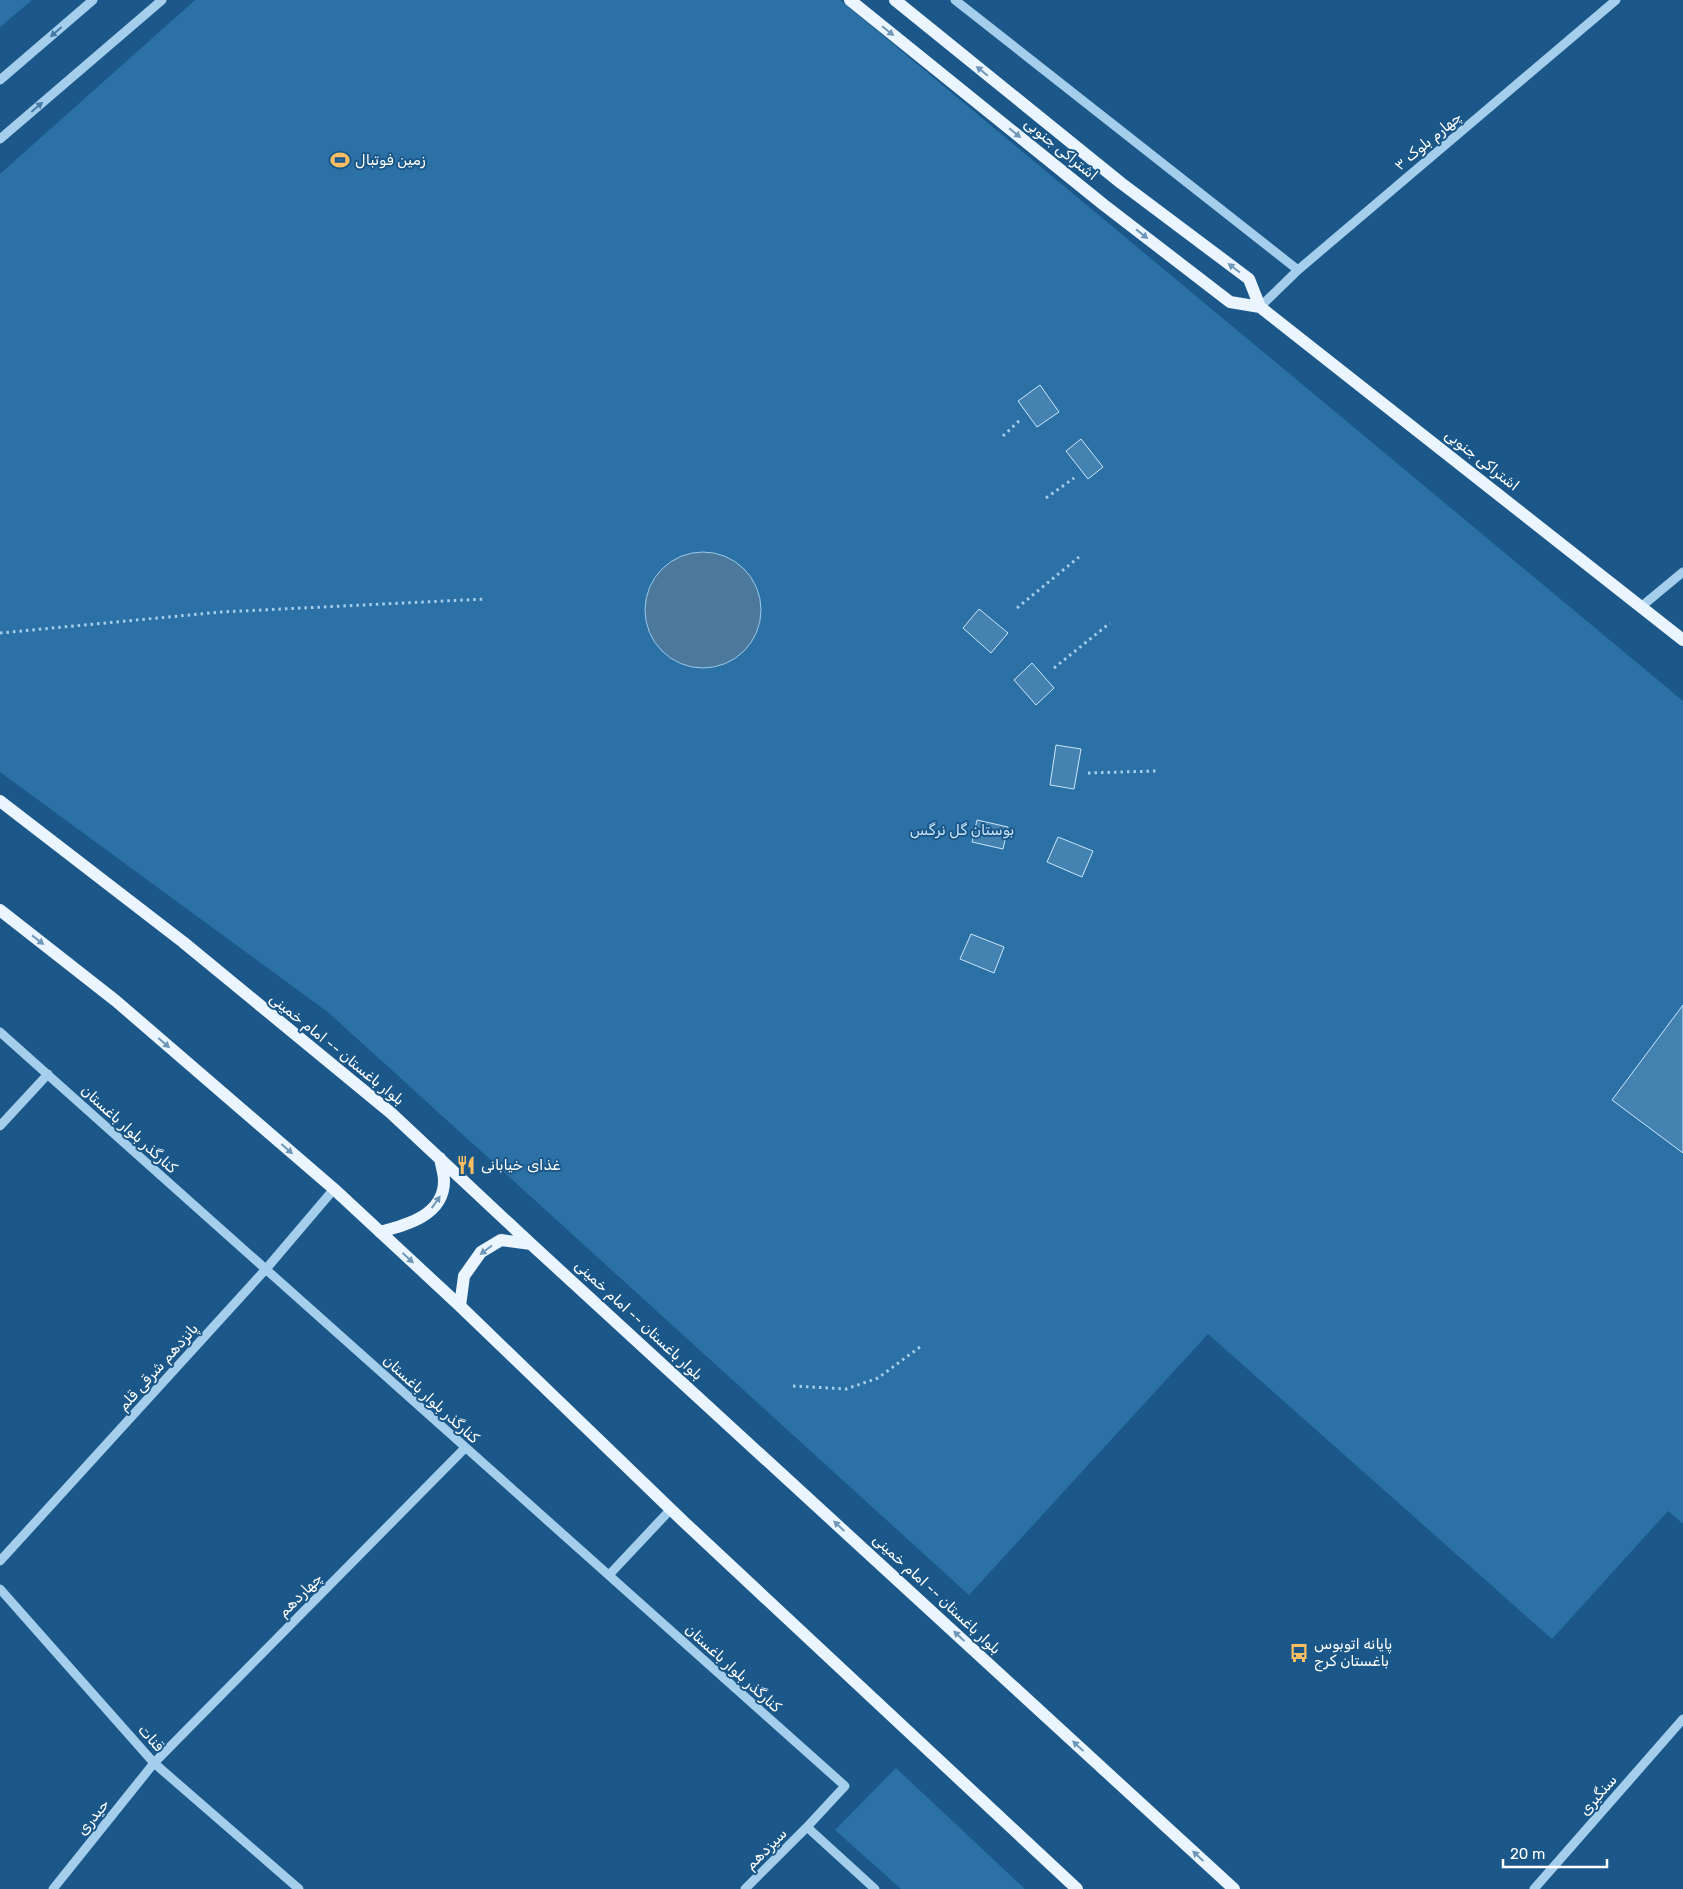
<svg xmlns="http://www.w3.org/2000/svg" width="1683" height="1889" viewBox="0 0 1683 1889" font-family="Rubik,Vazirmatn,sans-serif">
<rect width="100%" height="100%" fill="#1b5889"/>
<!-- green -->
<path fill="#2b71a5" d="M 0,0 L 32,0 L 0,27 Z
M 195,0 L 840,0 L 1683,701 L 1683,1524 L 1668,1511 L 1552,1639 L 1208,1334 L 969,1595 L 329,1013 L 0,772 L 0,174 Z
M 896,1768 L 1025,1889 L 901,1889 L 835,1830 Z"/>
<!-- water -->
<path fill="#4c789b" stroke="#98caee" d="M645 610a58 58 0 1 1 116 0a58 58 0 1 1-116 0Z"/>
<!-- building -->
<path fill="#4482b2" stroke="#cae5f9" d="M 1040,385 L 1059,412 L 1037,427 L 1018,401 Z
M 1081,439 L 1103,467 L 1088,479 L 1066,451 Z
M 979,609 L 1008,633 L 991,653 L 963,628 Z
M 1032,663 L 1054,688 L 1036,705 L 1014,680 Z
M 1056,745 L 1081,749 L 1074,789 L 1050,785 Z
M 977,820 L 1008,827 L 1003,849 L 972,842 Z
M 1058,837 L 1093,851 L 1082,877 L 1047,862 Z
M 971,934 L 1004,947 L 994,973 L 960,959 Z
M 1683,1005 L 1683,1153 L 1612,1100 Z"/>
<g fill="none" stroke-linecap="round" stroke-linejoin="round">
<!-- path -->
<path stroke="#a5ceec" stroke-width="3" stroke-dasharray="2.5 4" stroke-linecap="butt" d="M 1003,436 L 1020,420
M 1046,498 L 1074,478
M 1017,608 L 1079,557
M 0,633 L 221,612 L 485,599
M 1054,668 L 1110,623
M 1088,773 L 1157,771
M 793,1386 L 846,1389 L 878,1378 L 920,1347"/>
<!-- minor -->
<path stroke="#a5ceec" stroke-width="9" d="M 955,0 L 1298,270
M 0,80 L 93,0
M 0,139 L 162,0
M 1260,307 L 1298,270 L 1616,0
M 1642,606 L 1683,572
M 0,1032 L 845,1786 L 807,1827 L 745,1889
M 0,1126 L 48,1074
M 0,1561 L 266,1269 L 334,1189
M 609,1575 L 671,1509
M 0,1589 L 154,1763 L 299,1889
M 807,1827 L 875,1889
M 53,1889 L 154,1763 L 465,1448
M 1534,1889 L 1683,1719"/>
<!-- major -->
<path stroke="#eaf5ff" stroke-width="12" d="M 850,0 L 1104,205 L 1230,302 L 1260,307 L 1683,640
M 895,0 L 1121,183 L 1249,279 L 1260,307
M 0,801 L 183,942 L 391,1113 L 531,1244 L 1234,1889
M 0,910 L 116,1001 L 334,1189 L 460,1306 L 684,1522 L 1077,1889
M 380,1232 C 407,1225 444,1215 444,1181 C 444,1173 441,1165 440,1158
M 460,1306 L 464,1276 L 481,1252 L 501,1240 L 531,1244"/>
</g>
<!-- one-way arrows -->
<defs><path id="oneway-solid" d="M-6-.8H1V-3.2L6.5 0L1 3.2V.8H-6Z" transform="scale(1.25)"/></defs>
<g fill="#6e97b8">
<use href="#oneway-solid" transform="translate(888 31) rotate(39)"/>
<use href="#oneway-solid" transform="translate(982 71) rotate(-141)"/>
<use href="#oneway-solid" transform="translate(1015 133) rotate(39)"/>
<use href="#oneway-solid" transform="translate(1142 234) rotate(38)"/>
<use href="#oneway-solid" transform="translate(1234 268) rotate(-143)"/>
<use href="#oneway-solid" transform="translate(38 940) rotate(38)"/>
<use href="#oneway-solid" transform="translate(164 1043) rotate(41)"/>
<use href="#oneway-solid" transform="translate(287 1149) rotate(41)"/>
<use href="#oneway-solid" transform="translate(436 1202) rotate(-55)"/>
<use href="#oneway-solid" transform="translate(486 1250) rotate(143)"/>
<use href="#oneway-solid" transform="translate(408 1258) rotate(43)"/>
<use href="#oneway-solid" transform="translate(839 1526) rotate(-137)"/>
<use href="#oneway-solid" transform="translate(959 1636) rotate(-137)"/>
<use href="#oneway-solid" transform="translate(1078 1746) rotate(-137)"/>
<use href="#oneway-solid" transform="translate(1198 1856) rotate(-137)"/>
</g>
<g fill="#447ba7">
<use href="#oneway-solid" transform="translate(56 32) rotate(139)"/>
<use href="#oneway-solid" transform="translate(37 107) rotate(-41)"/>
</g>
<!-- icons -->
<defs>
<g id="stadium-bare" transform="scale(1.5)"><path d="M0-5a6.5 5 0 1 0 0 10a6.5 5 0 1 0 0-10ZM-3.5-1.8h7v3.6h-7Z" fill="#fdbe62" stroke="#1b5889" stroke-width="2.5" paint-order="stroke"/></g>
<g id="restaurant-bare" transform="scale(1.5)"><path d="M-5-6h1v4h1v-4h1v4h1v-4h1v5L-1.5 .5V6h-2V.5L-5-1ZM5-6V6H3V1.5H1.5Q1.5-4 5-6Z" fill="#fdbe62" stroke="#1b5889" stroke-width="2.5" paint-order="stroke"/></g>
<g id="bus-bare" transform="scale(1.5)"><path d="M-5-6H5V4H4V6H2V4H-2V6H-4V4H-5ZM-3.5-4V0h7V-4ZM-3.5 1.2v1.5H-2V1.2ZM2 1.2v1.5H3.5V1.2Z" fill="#fdbe62" stroke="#1b5889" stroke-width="2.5" paint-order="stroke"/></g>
</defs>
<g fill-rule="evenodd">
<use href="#stadium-bare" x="340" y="160"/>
<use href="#restaurant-bare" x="466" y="1165"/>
<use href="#bus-bare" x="1299" y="1653"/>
</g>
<g text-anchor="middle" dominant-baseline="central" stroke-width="4" stroke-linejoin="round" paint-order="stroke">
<!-- street labels -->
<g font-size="15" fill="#fff" stroke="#1b5889">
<text transform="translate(1428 141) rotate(-40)">چهارم بلوک ۳</text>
<text transform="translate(1061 149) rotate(39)">اشتراکی جنوبی</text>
<text transform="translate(1482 460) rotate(38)">اشتراکی جنوبی</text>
<text transform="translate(337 1049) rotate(39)">بلوار باغستان -- امام خمینی</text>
<text transform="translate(129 1129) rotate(42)">کنارگذر بلوار باغستان</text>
<text transform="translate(639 1320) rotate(43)">بلوار باغستان -- امام خمینی</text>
<text transform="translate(158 1367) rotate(-48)">پانزدهم شرقی قلم</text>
<text transform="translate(431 1399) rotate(42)">کنارگذر بلوار باغستان</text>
<text transform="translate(937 1594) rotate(43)">بلوار باغستان -- امام خمینی</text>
<text transform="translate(300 1595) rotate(-45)">چهاردهم</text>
<text transform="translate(733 1668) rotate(42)">کنارگذر بلوار باغستان</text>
<text transform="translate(151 1738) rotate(48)">قنات</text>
<text transform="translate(1598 1795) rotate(-49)">سنگبری</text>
<text transform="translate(93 1817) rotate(-51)">حیدری</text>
<text transform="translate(766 1849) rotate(-45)">سیزدهم</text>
</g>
<!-- poi labels -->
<g font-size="15" fill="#fff" stroke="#1b5889" text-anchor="start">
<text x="355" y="160">زمین فوتبال</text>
<text x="481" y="1165">غذای خیابانی</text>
<text x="1314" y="1644">پایانه اتوبوس<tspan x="1314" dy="17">باغستان کرج</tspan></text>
</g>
<!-- park labels -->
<g font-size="15" fill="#cae5f9" stroke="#1b5889">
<text x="962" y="830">بوستان گل نرگس</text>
</g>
</g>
<!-- scale -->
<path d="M1503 1859v8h104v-8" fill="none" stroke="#ffffff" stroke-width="2.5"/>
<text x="1510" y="1859" font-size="15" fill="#ffffff" stroke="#1b5889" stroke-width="4" paint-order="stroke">20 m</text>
</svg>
